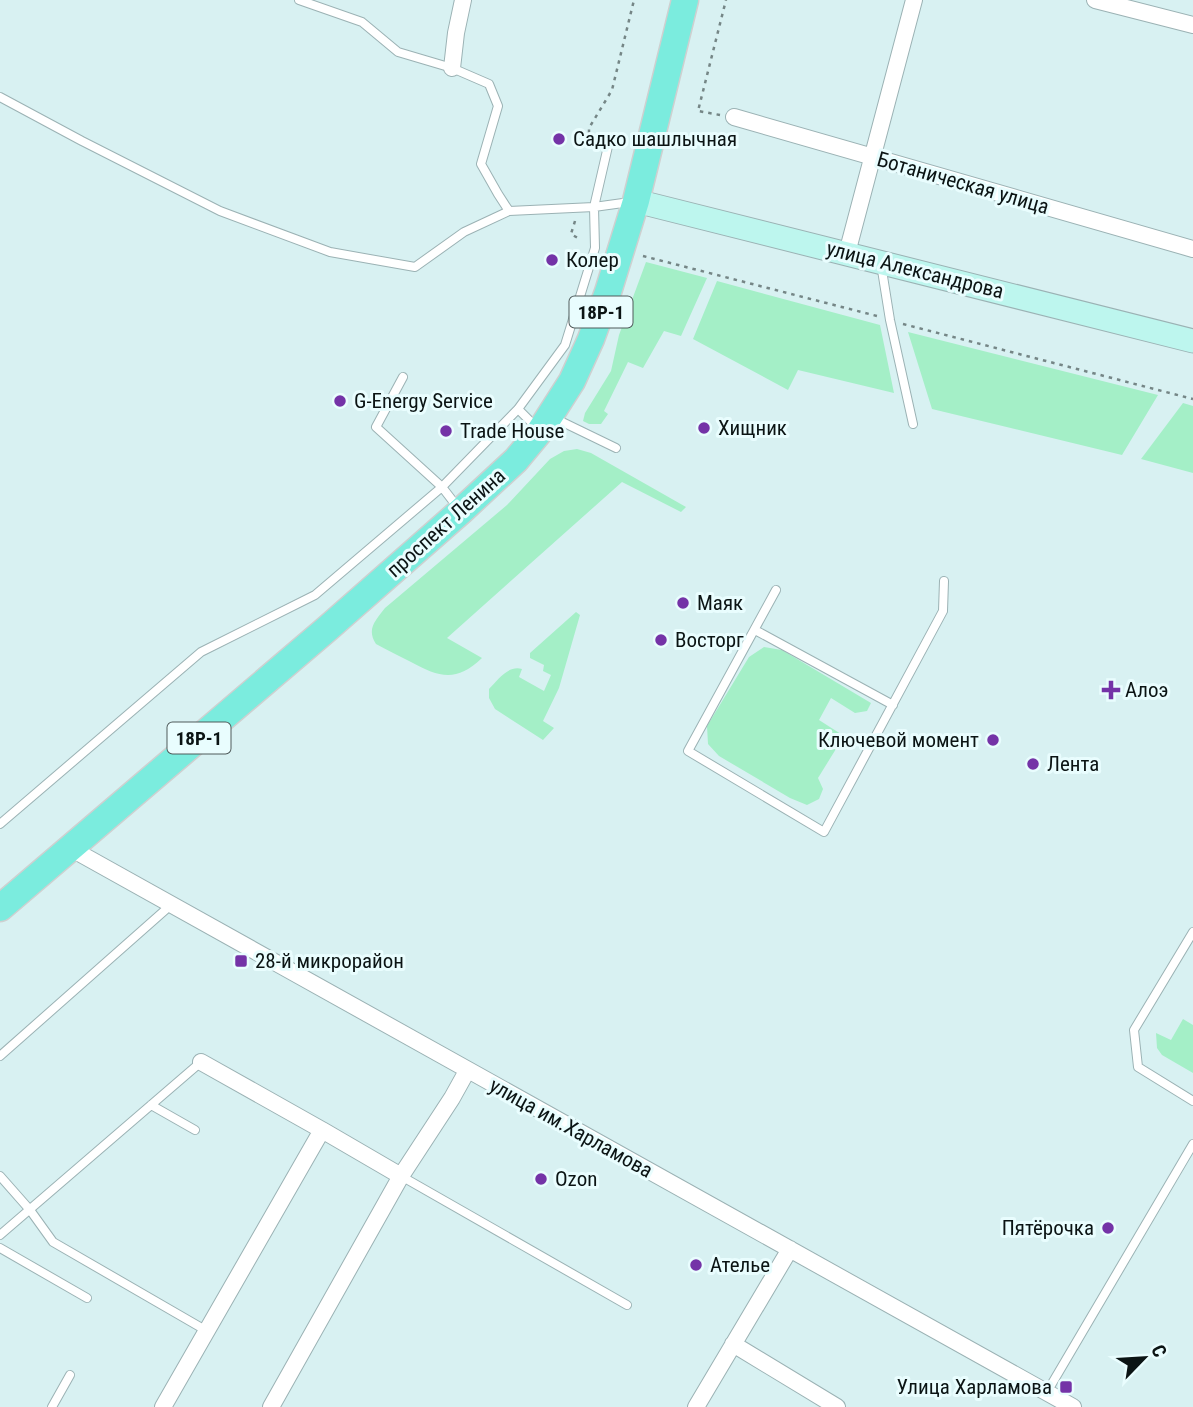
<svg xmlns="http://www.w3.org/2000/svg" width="1193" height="1407" viewBox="0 0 1193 1407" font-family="'Roboto Condensed',sans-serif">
<rect width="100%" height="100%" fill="#d8f1f2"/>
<!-- green -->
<path fill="#a4efc7" d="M 646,262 L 707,278 L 681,336 L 664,331 L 643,368 L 628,362 L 604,411 L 608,414 L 601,424 L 589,424 L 583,421 L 585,413 L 611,371 L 619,335 Z
M 717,281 L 880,325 L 894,393 L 798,370 L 788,390 L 693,339 Z
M 908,332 L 1158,395 L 1122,455 L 932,409 Z
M 1183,403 L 1193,406 L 1193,473 L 1141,459 Z
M 577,449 L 591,453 L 686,507 L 681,512 L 622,482 L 447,638 L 482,658 C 456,683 439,677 411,662 C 399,656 387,650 376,644 C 366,629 376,620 385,608 L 507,505 L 550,459 L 564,451 Z
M 576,612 L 580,615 L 559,688 L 543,721 L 554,728 L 543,740 L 495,709 L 489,698 L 489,689 C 498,680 508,665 522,669 L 519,677 L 544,691 L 551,675 L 543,671 L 544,665 L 530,658 L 530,653 Z
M 764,647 L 782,650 L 871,703 L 867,711 L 855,713 L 831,698 L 819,720 L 844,736 L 818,778 L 823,789 L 819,799 L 807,805 L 790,798 L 719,756 L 708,744 L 707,726 L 749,657 Z
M 1183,1019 L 1193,1025 L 1193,1073 L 1162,1055 L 1157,1048 L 1156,1033 L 1171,1040 Z"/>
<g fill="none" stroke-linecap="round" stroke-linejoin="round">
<!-- service casing -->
<g stroke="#9bb2b4" stroke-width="10">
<path id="service" d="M 299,0 L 362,22 L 398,52 L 452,68 L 489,84 L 498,106 L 481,164 L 498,194 L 509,211
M 0,97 L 82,141 L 220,211 L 330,252 L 415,267 L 464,232 L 509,211 L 594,207 L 630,202
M 881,264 L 890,320 L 913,424
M 403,377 L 376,427 L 442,487 L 459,509
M 518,409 L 538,429
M 552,417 L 616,448
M 776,590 L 688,751 L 824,832 L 943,611 L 944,581
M 755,630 L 893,705
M 0,824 L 201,652 L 315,595 L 442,487 L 518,409 L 565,345 L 595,248 L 594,207 L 609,142
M 1193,932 L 1134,1030 L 1138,1067 L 1193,1101
M 0,1056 L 172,904
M 151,1105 L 195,1130
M 0,1176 L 30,1210 L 53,1242 L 207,1331
M 401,1176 L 627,1305
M 0,1235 L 201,1062
M 0,1248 L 87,1298
M 1047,1392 L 1193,1144
M 52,1407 L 70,1375"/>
</g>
<!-- minor casing -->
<g stroke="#9bb2b4" stroke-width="18">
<path id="minor" d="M 1095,0 L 1193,25
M 452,68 L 456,33 L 463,0
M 734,117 L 1193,249
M 847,253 L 914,0
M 70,848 L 1073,1407
M 201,1062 L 322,1130
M 733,1344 L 837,1407
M 163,1407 L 322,1130 L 401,1176
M 271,1407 L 401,1176 L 452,1098 L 467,1071
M 696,1407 L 790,1249"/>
</g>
<!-- secondary casing -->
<g stroke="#9bb2b4" stroke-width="25">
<path id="secondary" d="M 636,201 L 1193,341"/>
</g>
<!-- primary casing -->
<g stroke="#ced0d0" stroke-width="29">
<path id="primary" d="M 0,908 L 328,628 L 461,511 L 516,460 L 540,431 L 572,381 L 591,339 L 608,292 L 636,201 L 685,0"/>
</g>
<!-- path -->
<path stroke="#758686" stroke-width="2.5" stroke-dasharray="3.5 5" stroke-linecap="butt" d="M 720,115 L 698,111 L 726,0
M 596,138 L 589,133 L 589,128 L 612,90 L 634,0
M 575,221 L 571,234 L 581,240
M 643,256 L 877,316
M 903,324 L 1193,399"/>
<!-- service -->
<use href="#service" stroke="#fff" stroke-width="8"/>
<!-- minor -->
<use href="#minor" stroke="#fff" stroke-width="16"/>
<!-- secondary -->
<use href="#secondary" stroke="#bdf6ee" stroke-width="23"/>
<!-- primary -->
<use href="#primary" stroke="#7becde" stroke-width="26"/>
</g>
<!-- markers -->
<g fill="#7433a7" stroke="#e9fdfe" stroke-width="2.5">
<circle cx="559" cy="139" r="7"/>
<circle cx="552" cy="260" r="7"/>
<circle cx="340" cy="401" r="7"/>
<circle cx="704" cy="428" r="7"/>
<circle cx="446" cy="431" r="7"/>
<circle cx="683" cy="603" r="7"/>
<circle cx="661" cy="640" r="7"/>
<path d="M1107.5 679.5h7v7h7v7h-7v7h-7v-7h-7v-7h7z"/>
<circle cx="993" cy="740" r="7"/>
<circle cx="1033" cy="764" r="7"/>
<rect x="234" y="954" width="14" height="14" rx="3.5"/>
<circle cx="541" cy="1179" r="7"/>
<circle cx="1108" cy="1228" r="7"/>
<circle cx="696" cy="1265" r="7"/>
<rect x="1059" y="1380" width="14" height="14" rx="3.5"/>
</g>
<g text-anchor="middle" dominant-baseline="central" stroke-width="6" stroke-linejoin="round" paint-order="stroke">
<!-- shield labels -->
<g fill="#e9fdfe" stroke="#4e5a5a" stroke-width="2">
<rect x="569.5" y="296.5" width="63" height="31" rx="5"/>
<rect x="167.5" y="722.5" width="63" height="31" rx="5"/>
</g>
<g font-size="19" font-weight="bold" fill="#0b1414">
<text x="601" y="312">18Р-1</text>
<text x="199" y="738">18Р-1</text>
</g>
<!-- poi labels -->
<g font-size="21" fill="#0b1414" stroke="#e9fdfe" text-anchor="start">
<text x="573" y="139">Садко шашлычная</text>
<text x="566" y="260">Колер</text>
<text x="354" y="401">G-Energy Service</text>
<text x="718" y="428">Хищник</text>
<text x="460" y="431">Trade House</text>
<text x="697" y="603">Маяк</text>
<text x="675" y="640">Восторг</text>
<text x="1125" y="690">Алоэ</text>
<text x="979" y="740" text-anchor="end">Ключевой момент</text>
<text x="1047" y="764">Лента</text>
<text x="255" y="961">28-й микрорайон</text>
<text x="555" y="1179">Ozon</text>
<text x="1094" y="1228" text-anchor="end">Пятёрочка</text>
<text x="710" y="1265">Ателье</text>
<text x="1052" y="1387" text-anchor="end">Улица Харламова</text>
</g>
<!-- street labels -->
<g font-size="21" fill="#0b1414" stroke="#e9fdfe">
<text transform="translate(963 183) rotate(16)">Ботаническая улица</text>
<text transform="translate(915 270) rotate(14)">улица Александрова</text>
<text transform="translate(446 523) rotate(-42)">проспект Ленина</text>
<text transform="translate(571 1128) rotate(29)">улица им.Харламова</text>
</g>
</g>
<!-- north arrow -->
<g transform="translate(1144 1358) rotate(65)" stroke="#e9fdfe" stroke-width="5" paint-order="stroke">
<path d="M0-5L12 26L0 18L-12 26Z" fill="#0b1414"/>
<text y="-10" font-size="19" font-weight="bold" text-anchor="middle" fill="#0b1414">С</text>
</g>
</svg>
